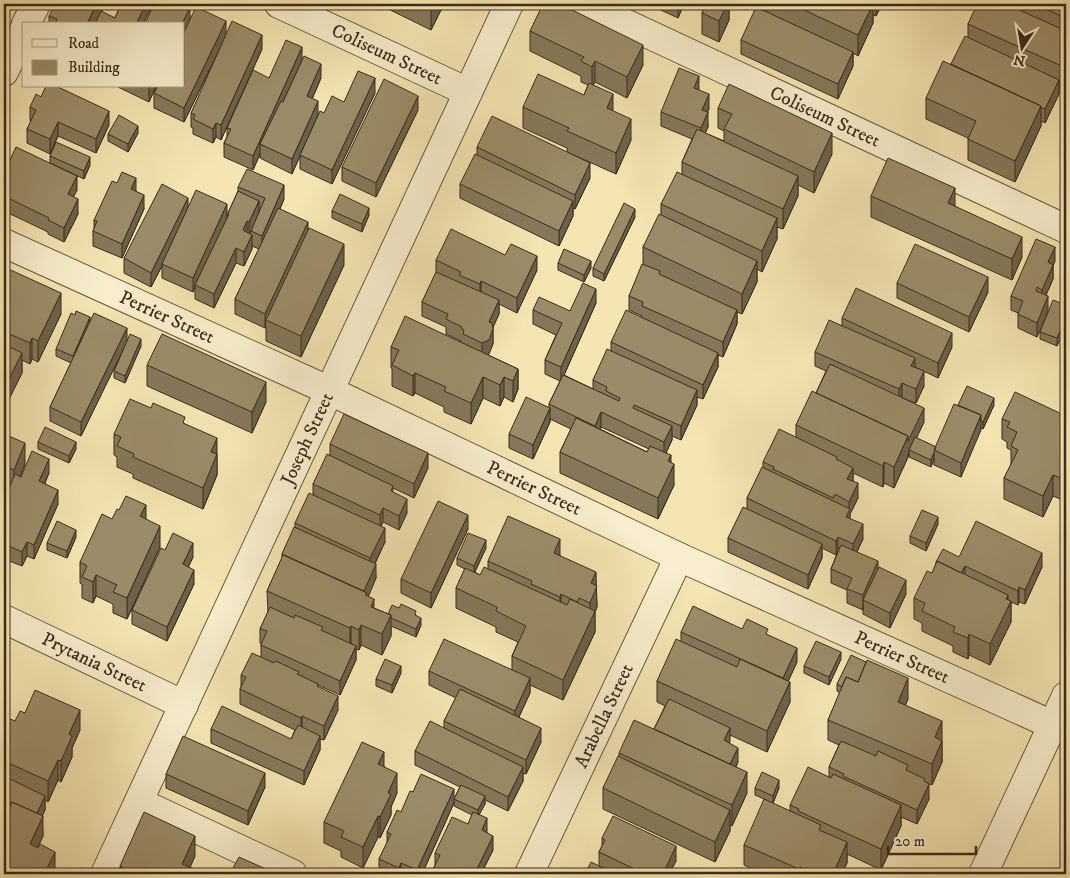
<svg xmlns="http://www.w3.org/2000/svg" width="1070" height="878" viewBox="0 0 1070 878" font-family="'IM FELL DW Pica',serif">
<rect width="100%" height="100%" fill="#f4e5b2"/>
<filter id="stains"><feTurbulence type="fractalNoise" baseFrequency=".004" numOctaves="4"/><feColorMatrix values="0 0 0 0 .2 0 0 0 0 .09 0 0 0 0 .02 0 0 0 .5 -.17"/></filter>
<radialGradient id="worn" r=".72"><stop offset=".6" stop-color="#630" stop-opacity="0"/><stop offset="1" stop-color="#630" stop-opacity=".3"/></radialGradient>
<g fill="none" stroke-linecap="round" stroke-linejoin="round">
<!-- minor casing -->
<g stroke="#685a40" stroke-width="30">
<g id="minor">
<path id="s1" d="M 279,4 L 468,92"/>
<path id="s2" d="M 584,4 L 1066,229"/>
<path d="M 26,24 L 36,4"/>
<path d="M 4,72 L 24,30"/>
<path id="s3" d="M 4,243 L 330,391 L 679,557 L 1066,731"/>
<path id="s4" d="M 4,619 L 184,705"/>
<path d="M 139,802 L 293,874"/>
<path id="s5" d="M 105,874 L 509,4"/>
<path id="s6" d="M 529,874 L 679,557"/>
<path d="M 983,874 L 1066,696"/>
</g>
</g>
<!-- minor -->
<use href="#minor" stroke="#f8eecd" stroke-width="28"/>
</g>
<!-- wall -->
<path fill="#85785a" stroke="#3a2c1a" fill-rule="evenodd" d="M 105,4 L 102,12 L 115,18 L 121,4 L 153,4 L 143,24 L 49,24 L 49,16 Z
M 378,4 L 444,4 L 431,30 Z
M 648,4 L 684,4 L 678,18 Z
M 706,4 L 731,4 L 729,8 L 729,20 L 719,42 L 702,34 L 702,13 Z
M 761,4 L 882,4 L 876,16 L 873,15 L 873,23 L 858,56 L 853,53 L 853,66 L 838,99 L 741,54 L 741,40 L 761,9 Z
M 982,4 L 1066,4 L 1066,89 L 1059,86 L 1059,94 L 1045,123 L 1041,121 L 1041,126 L 1015,182 L 968,160 L 968,138 L 926,119 L 926,98 L 951,64 L 968,37 L 968,24 Z
M 190,19 L 226,36 L 184,122 L 154,108 L 154,93 Z
M 530,31 L 643,65 L 627,98 L 595,82 L 593,85 L 613,111 L 631,140 L 616,174 L 567,152 L 567,148 L 523,128 L 523,107 L 584,95 L 588,85 L 581,82 L 581,76 L 530,51 Z
M 262,49 L 221,140 L 216,137 L 213,143 L 193,134 L 193,128 L 191,127 L 191,113 Z
M 302,60 L 321,78 L 312,99 L 318,115 L 292,174 L 260,158 L 260,154 L 253,170 L 224,157 L 224,143 L 227,137 L 227,128 L 269,78 Z
M 118,86 L 156,86 L 149,102 L 118,87 Z
M 699,90 L 709,109 L 707,112 L 708,127 L 705,133 L 724,141 L 724,131 L 718,128 L 718,108 L 832,154 L 814,193 L 798,185 L 798,196 L 783,229 L 777,227 L 777,239 L 762,272 L 757,269 L 757,282 L 742,314 L 737,312 L 737,324 L 723,357 L 718,355 L 718,367 L 703,399 L 697,397 L 697,405 L 681,440 L 672,436 L 672,440 L 666,453 L 671,462 L 674,485 L 658,519 L 560,473 L 560,452 L 571,429 L 550,419 L 550,422 L 533,459 L 509,448 L 509,434 L 549,407 L 549,404 L 560,381 L 545,374 L 545,360 L 556,335 L 533,324 L 533,310 L 570,311 L 596,303 L 564,375 L 593,389 L 593,380 L 611,351 L 611,342 L 642,317 L 642,316 L 629,310 L 629,296 L 643,265 L 643,247 L 661,215 L 661,204 L 682,174 L 682,162 L 692,139 L 661,126 L 661,112 ZM 601,427 L 649,449 L 647,452 L 600,429 Z
M 375,93 L 332,184 L 300,169 L 300,155 L 324,113 L 344,102 Z
M 30,107 L 109,125 L 96,153 L 58,136 L 50,154 L 27,143 L 27,129 L 31,122 L 30,121 Z
M 418,110 L 376,197 L 342,181 L 342,167 Z
M 138,133 L 128,152 L 108,141 L 108,134 Z
M 477,147 L 590,178 L 575,209 L 573,208 L 573,216 L 559,246 L 460,198 L 460,184 L 477,155 Z
M 50,156 L 90,165 L 84,179 L 50,163 Z
M 4,173 L 77,190 L 73,197 L 78,214 L 64,242 L 48,234 L 48,232 L 4,211 Z
M 238,187 L 284,199 L 280,209 L 308,231 L 344,265 L 301,357 L 266,341 L 266,327 L 265,328 L 235,314 L 235,299 L 259,249 L 252,246 L 252,249 L 244,266 L 236,263 L 214,308 L 195,299 L 195,287 L 193,292 L 162,278 L 162,266 L 151,287 L 124,273 L 124,258 L 188,207 L 227,218 L 228,213 L 238,191 Z
M 136,191 L 144,209 L 122,258 L 93,246 L 93,231 L 94,228 L 94,220 Z
M 871,196 L 955,206 L 1022,257 L 1012,280 L 871,217 Z
M 332,211 L 369,215 L 362,232 L 332,218 Z
M 635,217 L 604,281 L 593,276 L 593,268 Z
M 436,260 L 537,270 L 517,313 L 499,304 L 499,314 L 493,327 L 493,344 L 488,355 L 518,369 L 518,389 L 513,402 L 504,397 L 500,406 L 483,398 L 471,424 L 444,412 L 444,407 L 415,393 L 413,396 L 392,386 L 392,368 L 391,368 L 391,347 L 461,342 L 461,341 L 446,334 L 446,327 L 422,316 L 422,302 L 436,273 Z
M 1055,261 L 1053,265 L 1053,279 L 1046,295 L 1037,337 L 1018,328 L 1018,313 L 1011,310 L 1011,296 Z
M 558,263 L 591,268 L 584,282 L 558,270 Z
M 4,267 L 61,314 L 38,362 L 32,359 L 30,364 L 22,360 L 22,373 L 4,409 L 4,344 L 5,345 L 5,341 L 4,340 Z
M 897,283 L 988,292 L 969,332 L 897,298 Z
M 1066,305 L 1066,314 L 1065,317 L 1066,320 L 1066,319 L 1066,352 L 1062,350 L 1062,335 L 1057,346 L 1040,339 L 1040,332 Z
M 842,318 L 952,347 L 938,378 L 915,367 L 924,386 L 916,403 L 902,398 L 924,422 L 916,438 L 936,447 L 958,405 L 994,405 L 983,429 L 981,428 L 961,477 L 934,465 L 934,459 L 931,467 L 909,457 L 909,453 L 908,457 L 894,488 L 884,483 L 883,487 L 853,473 L 853,481 L 858,498 L 850,514 L 850,519 L 863,539 L 857,552 L 906,594 L 890,628 L 863,614 L 863,608 L 863,610 L 847,603 L 847,590 L 831,583 L 831,569 L 838,551 L 836,555 L 822,548 L 822,558 L 808,589 L 728,552 L 728,538 L 747,509 L 747,498 L 763,468 L 763,462 L 796,437 L 796,425 L 816,393 L 826,371 L 815,366 L 815,352 L 842,326 Z
M 90,322 L 127,341 L 141,346 L 125,383 L 114,378 L 114,371 L 122,351 L 81,436 L 50,421 L 50,407 L 71,363 L 56,356 L 56,349 Z
M 147,365 L 266,402 L 252,433 L 147,386 Z
M 1066,416 L 1066,499 L 1065,501 L 1053,496 L 1043,517 L 1004,499 L 1004,478 L 1011,465 L 1011,450 L 1007,448 L 1007,442 L 1002,439 L 1002,419 Z
M 185,424 L 217,454 L 217,475 L 203,509 L 133,478 L 133,474 L 117,467 L 117,457 L 114,455 L 114,434 Z
M 4,434 L 25,464 L 20,477 L 21,477 L 49,473 L 45,483 L 58,504 L 34,559 L 27,556 L 22,566 L 4,559 L 4,500 L 9,489 L 6,488 L 4,494 Z
M 38,442 L 76,449 L 69,463 L 38,449 Z
M 330,444 L 428,468 L 414,498 L 393,488 L 393,492 L 407,513 L 399,530 L 383,522 L 381,526 L 385,542 L 375,564 L 376,578 L 368,596 L 374,608 L 388,614 L 416,615 L 421,625 L 416,637 L 391,626 L 391,636 L 382,655 L 361,645 L 359,650 L 356,649 L 356,660 L 340,695 L 318,685 L 318,686 L 338,710 L 324,740 L 320,739 L 320,750 L 304,785 L 211,743 L 211,729 L 291,739 L 295,730 L 240,704 L 240,689 L 241,687 L 241,675 L 261,657 L 261,643 L 260,643 L 260,629 L 268,612 L 267,591 L 282,558 L 282,554 L 295,527 L 295,523 L 313,495 L 313,484 L 330,456 Z
M 112,519 L 146,519 L 160,547 L 127,619 L 113,613 L 113,604 L 96,596 L 93,603 L 82,598 L 82,584 L 80,583 L 80,562 Z
M 938,524 L 926,551 L 910,543 L 910,536 Z
M 468,529 L 431,608 L 401,593 L 401,579 Z
M 76,537 L 67,558 L 47,550 L 47,543 Z
M 486,548 L 475,572 L 480,575 L 488,569 L 488,561 L 560,556 L 596,585 L 597,607 L 595,612 L 595,632 L 563,700 L 530,685 L 530,693 L 519,717 L 541,742 L 526,774 L 523,773 L 523,781 L 508,811 L 485,800 L 485,804 L 479,814 L 487,833 L 493,850 L 481,874 L 431,874 L 435,865 L 435,853 L 468,824 L 472,815 L 454,806 L 454,799 L 460,787 L 415,765 L 415,751 L 444,728 L 444,721 L 456,698 L 429,685 L 429,671 L 512,670 L 512,656 L 518,642 L 496,632 L 496,627 L 456,608 L 456,588 L 465,569 L 457,565 L 457,558 Z
M 165,550 L 193,557 L 188,567 L 194,584 L 167,641 L 132,624 L 132,610 Z
M 936,562 L 1042,567 L 1025,604 L 1019,602 L 1018,605 L 1011,602 L 1011,622 L 990,665 L 969,655 L 968,659 L 953,652 L 953,646 L 922,631 L 922,623 L 914,619 L 914,598 L 932,573 L 936,564 Z
M 742,629 L 768,635 L 797,662 L 788,681 L 790,702 L 767,752 L 730,735 L 729,743 L 738,762 L 736,767 L 747,793 L 732,826 L 730,825 L 730,831 L 715,862 L 603,809 L 603,788 L 619,757 L 619,753 L 654,729 L 665,706 L 657,702 L 657,681 L 681,641 L 681,632 Z
M 841,659 L 829,685 L 804,673 L 804,666 Z
M 401,673 L 392,693 L 376,686 L 376,679 Z
M 837,684 L 908,699 L 905,705 L 942,741 L 942,762 L 932,785 L 925,782 L 929,799 L 917,824 L 901,817 L 901,826 L 881,870 L 847,854 L 847,863 L 842,874 L 763,874 L 744,865 L 744,845 L 790,811 L 790,805 L 829,777 L 829,767 L 839,745 L 828,740 L 828,720 L 840,693 L 837,691 Z
M 25,713 L 80,730 L 72,748 L 72,757 L 61,782 L 58,780 L 48,802 L 45,800 L 45,810 L 42,816 L 43,836 L 37,848 L 55,872 L 54,874 L 4,874 L 6,816 L 4,815 L 4,733 L 15,721 Z
M 384,766 L 397,793 L 391,807 L 391,815 L 380,838 L 378,837 L 363,868 L 341,857 L 341,851 L 324,843 L 324,822 Z
M 166,774 L 265,787 L 248,825 L 166,788 Z
M 755,788 L 779,788 L 773,803 L 755,795 Z
M 454,803 L 422,874 L 379,874 L 379,859 L 387,843 L 387,832 L 401,812 Z
M 602,838 L 676,861 L 669,874 L 585,874 L 599,866 L 599,852 L 602,846 Z
M 195,856 L 190,867 L 205,874 L 120,874 L 120,866 Z"/>
<!-- shaded-wall -->
<path fill="#6c624a" stroke="#3a2c1a" d="M 96,4 L 105,4 L 96,24 L 87,24 Z
M 146,4 L 153,4 L 143,24 L 136,24 Z
M 433,4 L 444,4 L 431,30 L 431,9 Z
M 678,4 L 684,4 L 678,18 Z
M 724,4 L 731,4 L 729,8 L 729,20 L 719,42 L 719,21 Z
M 873,4 L 873,23 L 858,56 L 858,35 Z
M 876,4 L 882,4 L 876,16 Z
M 190,7 L 190,21 L 184,34 L 184,24 L 182,24 Z
M 226,21 L 226,36 L 184,122 L 184,108 Z
M 262,35 L 262,49 L 221,140 L 221,125 Z
M 643,45 L 643,65 L 627,98 L 627,77 Z
M 302,47 L 302,61 L 264,146 L 260,144 L 260,154 L 253,170 L 253,156 Z
M 853,52 L 853,66 L 838,99 L 838,84 Z
M 595,61 L 595,82 L 592,87 L 592,67 Z
M 321,64 L 321,78 L 307,111 L 307,96 Z
M 699,76 L 699,90 L 694,88 Z
M 375,78 L 375,93 L 332,184 L 332,170 Z
M 1059,80 L 1059,94 L 1045,123 L 1045,109 Z
M 150,86 L 156,86 L 149,102 L 149,87 Z
M 613,94 L 613,115 L 607,108 Z
M 709,94 L 709,109 L 702,125 L 702,110 Z
M 418,96 L 418,110 L 376,197 L 376,183 Z
M 318,101 L 318,115 L 292,174 L 292,159 Z
M 1041,106 L 1041,126 L 1015,182 L 1015,161 Z
M 109,111 L 109,125 L 96,153 L 96,139 Z
M 708,112 L 708,127 L 701,143 L 701,128 Z
M 631,119 L 631,140 L 616,174 L 616,153 Z
M 58,122 L 58,136 L 50,154 L 50,139 Z
M 216,123 L 216,137 L 213,143 L 213,129 Z
M 138,126 L 138,133 L 128,152 L 128,144 Z
M 832,133 L 832,154 L 814,193 L 814,172 Z
M 90,157 L 90,165 L 84,179 L 84,171 Z
M 590,163 L 590,178 L 575,209 L 575,195 Z
M 77,176 L 77,190 L 68,208 L 68,194 Z
M 798,176 L 798,196 L 783,229 L 783,209 Z
M 136,178 L 136,192 L 131,189 Z
M 284,185 L 284,199 L 262,250 L 262,236 Z
M 955,188 L 955,209 L 948,203 Z
M 144,195 L 144,209 L 122,258 L 122,244 Z
M 188,198 L 188,212 L 162,264 L 162,266 L 151,287 L 151,273 Z
M 78,199 L 78,214 L 64,242 L 64,228 Z
M 259,201 L 259,215 L 251,231 L 249,237 L 249,222 Z
M 573,201 L 573,216 L 559,246 L 559,231 Z
M 227,204 L 227,219 L 195,285 L 195,287 L 193,292 L 193,278 Z
M 369,208 L 369,215 L 362,232 L 362,224 Z
M 635,209 L 635,217 L 604,281 L 604,274 Z
M 777,218 L 777,239 L 762,272 L 762,251 Z
M 247,221 L 247,236 L 243,230 Z
M 308,222 L 308,236 L 266,320 L 265,328 L 265,314 Z
M 252,235 L 252,249 L 244,266 L 244,252 Z
M 1022,237 L 1022,257 L 1012,280 L 1012,259 Z
M 344,244 L 344,265 L 301,357 L 301,336 Z
M 1055,247 L 1055,261 L 1048,277 L 1048,262 Z
M 236,248 L 236,263 L 214,308 L 214,294 Z
M 537,256 L 537,270 L 517,313 L 517,298 Z
M 591,261 L 591,268 L 584,282 L 584,275 Z
M 757,261 L 757,282 L 742,314 L 742,294 Z
M 1053,265 L 1053,279 L 1042,304 L 1042,290 Z
M 988,277 L 988,292 L 969,332 L 969,317 Z
M 481,281 L 481,295 L 480,299 L 480,284 Z
M 596,289 L 596,303 L 561,382 L 561,367 Z
M 61,293 L 61,314 L 38,362 L 38,341 Z
M 1048,296 L 1048,311 L 1037,337 L 1037,323 Z
M 499,300 L 499,314 L 489,336 L 489,322 Z
M 1066,307 L 1066,314 L 1062,323 L 1062,316 Z
M 737,310 L 737,324 L 723,357 L 723,342 Z
M 90,317 L 90,324 L 73,356 Z
M 1066,317 L 1066,325 L 1062,329 L 1062,335 L 1057,346 L 1057,338 Z
M 127,328 L 127,342 L 81,436 L 81,422 Z
M 493,329 L 493,344 L 489,354 L 482,357 L 482,343 Z
M 952,333 L 952,347 L 938,378 L 938,363 Z
M 32,338 L 32,359 L 30,364 L 30,343 Z
M 141,339 L 141,346 L 125,383 L 125,376 Z
M 22,353 L 22,373 L 4,409 L 4,389 Z
M 718,353 L 718,367 L 703,399 L 703,385 Z
M 915,358 L 915,373 L 911,366 Z
M 518,369 L 518,389 L 513,402 L 513,381 Z
M 924,371 L 924,386 L 916,403 L 916,389 Z
M 415,373 L 415,393 L 413,396 L 413,376 Z
M 483,377 L 483,398 L 471,424 L 471,403 Z
M 504,377 L 504,397 L 500,406 L 500,385 Z
M 266,382 L 266,402 L 252,433 L 252,412 Z
M 902,383 L 902,397 L 899,404 L 899,389 Z
M 697,390 L 697,405 L 681,440 L 681,426 Z
M 994,398 L 994,405 L 983,429 L 983,422 Z
M 550,408 L 550,422 L 533,459 L 533,445 Z
M 924,408 L 924,422 L 911,450 L 909,450 L 908,457 L 894,488 L 894,467 L 908,436 Z
M 601,412 L 601,427 L 595,440 L 595,426 Z
M 981,415 L 981,430 L 961,477 L 961,463 Z
M 672,426 L 672,440 L 664,457 L 664,442 Z
M 217,438 L 217,475 L 203,509 L 203,488 L 211,452 Z
M 76,442 L 76,449 L 69,463 L 69,456 Z
M 25,443 L 25,464 L 14,491 L 14,470 Z
M 934,452 L 934,459 L 931,467 L 931,460 Z
M 428,453 L 428,468 L 414,498 L 414,484 Z
M 671,455 L 671,471 L 674,464 L 674,485 L 658,519 L 658,498 L 668,461 Z
M 49,459 L 49,473 L 39,495 L 39,481 Z
M 884,462 L 884,483 L 883,487 L 883,466 Z
M 6,467 L 6,488 L 4,494 L 4,473 Z
M 853,468 L 853,482 L 847,479 Z
M 1053,475 L 1053,496 L 1043,517 L 1043,496 Z
M 1066,479 L 1066,499 L 1065,501 L 1065,480 Z
M 858,483 L 858,498 L 850,514 L 850,523 L 846,517 L 849,511 L 849,502 Z
M 58,490 L 58,504 L 34,559 L 34,545 Z
M 407,499 L 407,513 L 399,530 L 399,516 Z
M 146,505 L 146,526 L 140,516 Z
M 383,508 L 383,522 L 380,529 L 380,515 Z
M 468,515 L 468,529 L 431,608 L 431,593 Z
M 938,517 L 938,524 L 926,551 L 926,543 Z
M 863,524 L 863,539 L 853,559 L 853,544 Z
M 160,526 L 160,547 L 127,619 L 127,598 Z
M 385,528 L 385,542 L 370,573 L 370,558 Z
M 76,530 L 76,537 L 67,558 L 67,551 Z
M 838,537 L 838,551 L 836,555 L 836,541 Z
M 560,539 L 560,560 L 554,553 Z
M 486,540 L 486,548 L 474,573 L 474,566 Z
M 27,542 L 27,556 L 22,566 L 22,552 Z
M 193,543 L 193,557 L 183,579 L 183,564 Z
M 822,544 L 822,558 L 808,589 L 808,575 Z
M 1042,553 L 1042,567 L 1025,604 L 1025,590 Z
M 878,561 L 878,575 L 863,600 L 863,610 L 863,595 Z
M 376,564 L 376,578 L 367,600 L 364,591 Z
M 965,566 L 965,580 L 961,574 Z
M 194,570 L 194,584 L 167,641 L 167,627 Z
M 596,572 L 597,607 L 595,612 L 595,632 L 563,700 L 563,680 L 590,622 L 590,603 L 591,583 Z
M 96,575 L 96,596 L 93,603 L 93,582 Z
M 906,580 L 906,594 L 890,628 L 890,613 Z
M 1019,587 L 1019,602 L 1018,605 L 1018,591 Z
M 561,594 L 561,615 L 560,618 L 560,597 Z
M 1008,595 L 1008,608 L 1011,601 L 1011,622 L 990,665 L 990,644 Z
M 374,599 L 374,620 L 371,607 Z
M 391,615 L 391,636 L 382,655 L 382,634 Z
M 421,618 L 421,625 L 416,637 L 416,629 Z
M 361,625 L 361,645 L 359,650 L 359,630 Z
M 351,626 L 351,647 L 350,649 L 350,628 Z
M 969,634 L 969,655 L 968,659 L 968,638 Z
M 356,646 L 356,660 L 340,695 L 340,681 Z
M 797,648 L 797,662 L 783,693 L 783,678 Z
M 841,652 L 841,659 L 829,685 L 829,677 Z
M 401,666 L 401,673 L 392,693 L 392,685 Z
M 530,678 L 530,693 L 515,725 L 515,711 Z
M 908,678 L 908,699 L 898,723 L 898,702 Z
M 790,682 L 790,702 L 767,752 L 767,731 Z
M 338,696 L 338,710 L 324,740 L 324,726 Z
M 80,710 L 80,730 L 72,748 L 72,757 L 61,782 L 61,761 L 69,734 Z
M 302,716 L 302,730 L 301,732 L 301,718 Z
M 942,721 L 942,742 L 935,737 Z
M 541,728 L 541,742 L 526,774 L 526,760 Z
M 730,728 L 730,742 L 724,755 L 724,740 Z
M 320,736 L 320,750 L 304,785 L 304,771 Z
M 942,741 L 942,762 L 932,785 L 932,764 Z
M 738,748 L 738,762 L 730,779 L 730,764 Z
M 384,752 L 384,773 L 378,764 Z
M 58,760 L 58,780 L 48,802 L 48,781 Z
M 523,767 L 523,781 L 508,811 L 508,797 Z
M 747,772 L 747,793 L 732,826 L 732,805 Z
M 265,773 L 265,787 L 248,825 L 248,811 Z
M 397,773 L 397,793 L 391,807 L 391,815 L 380,838 L 380,817 L 388,793 Z
M 779,780 L 779,788 L 773,803 L 773,796 Z
M 929,784 L 929,799 L 917,824 L 917,810 Z
M 454,789 L 454,803 L 422,874 L 417,874 L 417,870 Z
M 45,796 L 45,810 L 36,830 L 36,816 Z
M 485,796 L 485,804 L 478,817 L 478,810 Z
M 901,805 L 901,826 L 881,870 L 881,849 Z
M 730,810 L 730,831 L 715,862 L 715,842 Z
M 43,816 L 43,836 L 30,865 L 30,844 Z
M 378,816 L 378,837 L 363,868 L 363,847 Z
M 487,818 L 487,832 L 482,845 L 482,830 Z
M 195,836 L 195,856 L 187,874 L 182,864 Z
M 493,836 L 493,850 L 481,874 L 477,874 L 477,869 Z
M 847,842 L 847,863 L 842,874 L 833,874 Z
M 676,846 L 676,861 L 669,874 L 663,874 Z
M 55,852 L 55,872 L 54,874 L 44,874 Z
M 401,863 L 401,874 L 399,874 L 399,868 Z"/>
<!-- building -->
<path fill="#9b8c69" stroke="#3a2c1a" d="M 55,4 L 96,4 L 87,24 L 55,24 L 57,19 L 49,16 Z
M 121,4 L 146,4 L 136,24 L 95,24 L 101,11 L 115,18 Z
M 154,4 L 183,4 L 190,7 L 182,24 L 145,24 Z
M 420,4 L 433,4 L 431,9 Z
M 543,4 L 560,4 L 643,45 L 627,77 L 595,61 L 592,67 L 581,61 L 584,57 L 530,31 Z
M 706,4 L 727,4 L 719,21 L 702,13 Z
M 791,4 L 873,4 L 858,35 Z
M 977,4 L 982,5 L 982,4 L 1006,4 L 1066,31 L 1066,68 L 968,24 Z
M 1034,4 L 1066,4 L 1066,18 Z
M 196,7 L 226,21 L 184,108 L 154,93 L 158,86 L 184,86 L 184,32 Z
M 756,7 L 853,52 L 838,84 L 741,40 Z
M 232,21 L 262,35 L 221,125 L 216,123 L 213,129 L 193,119 L 195,115 L 191,113 Z
M 965,36 L 1059,80 L 1045,109 L 1040,107 L 1041,106 L 951,64 Z
M 286,40 L 302,47 L 253,156 L 224,143 L 231,129 L 227,128 L 253,70 L 269,78 Z
M 304,56 L 321,64 L 307,96 L 318,101 L 292,159 L 260,144 L 281,101 L 283,102 Z
M 943,61 L 1041,106 L 1015,161 L 968,139 L 976,121 L 926,98 Z
M 679,68 L 699,76 L 694,88 L 709,94 L 702,110 L 708,112 L 701,128 L 661,112 Z
M 358,71 L 375,78 L 332,170 L 300,155 L 320,111 L 324,113 L 332,96 L 344,102 Z
M 538,74 L 584,95 L 589,83 L 613,94 L 607,108 L 631,119 L 616,153 L 567,131 L 569,128 L 523,107 Z
M 384,79 L 418,96 L 376,183 L 342,167 Z
M 729,84 L 832,133 L 814,172 L 724,129 L 732,114 L 718,108 Z
M 46,86 L 56,86 L 109,111 L 96,139 L 58,122 L 50,139 L 27,129 L 36,110 L 30,107 L 36,94 L 41,97 Z
M 119,115 L 138,126 L 128,144 L 108,134 Z
M 492,116 L 590,163 L 575,195 L 477,147 Z
M 697,129 L 798,176 L 783,209 L 682,162 Z
M 56,142 L 90,157 L 84,171 L 50,156 Z
M 16,147 L 77,176 L 68,194 L 78,199 L 64,228 L 48,220 L 49,218 L 4,196 L 4,173 Z
M 475,154 L 573,201 L 559,231 L 460,184 Z
M 888,158 L 955,188 L 948,203 L 1022,237 L 1012,259 L 871,196 Z
M 247,169 L 284,185 L 262,236 L 251,231 L 265,198 L 238,187 Z
M 122,172 L 136,178 L 131,189 L 144,195 L 122,244 L 93,231 L 97,221 L 94,220 L 112,181 L 117,183 Z
M 677,172 L 777,218 L 762,251 L 661,204 Z
M 162,184 L 188,198 L 151,273 L 124,258 Z
M 196,190 L 227,204 L 193,278 L 162,264 Z
M 238,191 L 259,201 L 249,222 L 247,221 L 243,230 L 252,235 L 244,252 L 236,248 L 214,294 L 195,285 L 229,214 L 228,213 Z
M 340,194 L 369,208 L 362,224 L 332,211 Z
M 624,203 L 635,209 L 604,274 L 593,268 Z
M 278,208 L 308,222 L 265,314 L 235,299 Z
M 659,214 L 757,261 L 742,294 L 643,247 Z
M 309,228 L 344,244 L 301,336 L 266,320 Z
M 451,229 L 505,255 L 511,244 L 537,256 L 517,298 L 481,281 L 480,284 L 459,275 L 461,272 L 436,260 Z
M 1036,239 L 1055,247 L 1048,262 L 1053,265 L 1042,290 L 1037,287 L 1036,291 L 1048,296 L 1037,323 L 1018,314 L 1023,301 L 1011,296 Z
M 915,244 L 988,277 L 969,317 L 897,283 Z
M 564,249 L 591,261 L 584,275 L 558,263 Z
M 642,264 L 660,271 L 659,274 L 737,310 L 723,342 L 642,306 L 643,302 L 629,296 Z
M 4,267 L 61,293 L 38,341 L 32,338 L 30,343 L 5,332 L 9,322 L 4,319 Z
M 436,272 L 499,300 L 489,322 L 492,323 L 493,329 L 489,340 L 482,343 L 463,334 L 464,330 L 461,328 L 462,327 L 446,319 L 448,314 L 422,302 Z
M 583,283 L 596,289 L 561,367 L 545,360 L 562,323 L 533,310 L 539,297 L 570,311 Z
M 856,288 L 952,333 L 938,363 L 842,318 Z
M 1053,300 L 1066,305 L 1066,307 L 1062,316 L 1066,317 L 1057,338 L 1040,332 Z
M 626,310 L 718,353 L 703,385 L 611,342 Z
M 76,311 L 90,317 L 73,356 L 56,349 L 71,313 L 75,315 Z
M 94,313 L 127,328 L 81,422 L 50,407 Z
M 405,316 L 518,369 L 513,381 L 504,377 L 500,385 L 483,377 L 471,403 L 444,391 L 446,387 L 415,373 L 413,376 L 392,365 L 399,350 L 391,347 Z
M 1066,319 L 1066,331 L 1062,329 Z
M 829,320 L 915,358 L 911,366 L 924,371 L 916,389 L 902,383 L 899,389 L 815,352 Z
M 130,334 L 141,339 L 125,376 L 114,371 Z
M 162,334 L 266,382 L 252,412 L 147,365 Z
M 4,344 L 22,353 L 4,389 Z
M 607,349 L 697,390 L 681,426 L 634,405 L 633,408 L 672,426 L 664,442 L 601,412 L 595,426 L 549,404 L 563,375 L 619,401 L 620,398 L 606,391 L 607,387 L 593,380 Z
M 830,364 L 924,408 L 908,441 L 908,436 L 816,393 Z
M 967,386 L 994,398 L 983,422 L 981,421 L 981,415 L 958,405 Z
M 812,391 L 908,436 L 894,467 L 884,462 L 883,466 L 796,425 Z
M 1015,392 L 1066,416 L 1066,479 L 1065,480 L 1053,475 L 1043,496 L 1004,478 L 1018,450 L 1011,446 L 1017,432 L 1007,427 L 1010,422 L 1002,419 Z
M 526,397 L 550,408 L 533,445 L 509,434 Z
M 130,399 L 151,408 L 153,403 L 185,417 L 183,423 L 217,438 L 211,452 L 217,454 L 203,488 L 133,457 L 134,454 L 117,446 L 121,437 L 114,434 Z
M 954,404 L 981,415 L 961,463 L 934,450 Z
M 344,414 L 428,453 L 414,484 L 330,444 Z
M 576,418 L 647,452 L 650,446 L 671,455 L 668,461 L 674,464 L 658,498 L 560,452 Z
M 45,427 L 76,442 L 69,456 L 38,442 Z
M 779,429 L 837,457 L 836,459 L 853,468 L 847,479 L 858,483 L 849,502 L 835,494 L 833,498 L 773,469 L 774,467 L 763,462 Z
M 4,434 L 25,443 L 14,470 L 6,467 L 4,473 Z
M 915,437 L 936,447 L 931,460 L 909,450 Z
M 32,451 L 49,459 L 39,481 L 58,490 L 34,545 L 27,542 L 22,552 L 4,544 L 4,500 L 15,474 L 21,477 Z
M 327,454 L 393,486 L 391,491 L 407,499 L 399,516 L 383,508 L 380,515 L 313,484 Z
M 762,467 L 850,509 L 846,517 L 863,524 L 853,544 L 838,537 L 836,541 L 747,498 Z
M 309,493 L 385,528 L 370,558 L 295,523 Z
M 126,496 L 146,505 L 140,516 L 160,526 L 127,598 L 113,592 L 117,585 L 96,575 L 93,582 L 82,577 L 87,566 L 80,562 L 102,514 L 112,519 L 117,509 L 119,510 Z
M 438,501 L 468,515 L 431,593 L 401,579 Z
M 743,507 L 822,544 L 808,575 L 728,538 Z
M 922,510 L 938,517 L 926,543 L 910,536 Z
M 508,516 L 560,539 L 554,553 L 596,572 L 591,583 L 597,586 L 590,603 L 579,598 L 577,602 L 561,594 L 560,597 L 531,584 L 532,581 L 488,561 Z
M 57,521 L 76,530 L 67,551 L 47,543 Z
M 976,521 L 1042,553 L 1025,590 L 1019,587 L 1018,591 L 965,566 L 961,573 L 937,561 L 937,563 L 936,562 L 943,549 L 959,557 Z
M 294,527 L 376,564 L 364,591 L 282,554 Z
M 173,533 L 193,543 L 183,564 L 194,570 L 167,627 L 132,610 L 161,548 L 165,550 Z
M 468,533 L 486,540 L 474,566 L 457,558 Z
M 841,545 L 878,561 L 863,595 L 847,589 L 852,578 L 831,569 Z
M 283,555 L 367,593 L 365,595 L 374,599 L 371,607 L 391,615 L 382,634 L 361,625 L 359,630 L 351,626 L 350,628 L 267,591 Z
M 937,561 L 1008,595 L 1006,599 L 1011,601 L 990,644 L 969,634 L 968,638 L 953,632 L 955,627 L 922,611 L 925,603 L 914,598 L 927,571 L 932,573 Z
M 484,567 L 567,605 L 570,599 L 595,611 L 563,680 L 512,656 L 526,626 L 496,611 L 497,607 L 456,588 L 465,568 L 480,575 Z
M 879,567 L 906,580 L 890,613 L 863,600 Z
M 401,604 L 416,611 L 415,615 L 421,618 L 416,629 L 391,618 L 391,615 L 388,614 L 392,605 L 399,608 Z
M 693,606 L 742,629 L 747,619 L 768,629 L 766,634 L 797,648 L 783,678 L 681,632 Z
M 270,607 L 294,618 L 295,615 L 323,627 L 321,630 L 356,646 L 340,681 L 261,645 L 267,631 L 260,629 Z
M 444,639 L 530,678 L 515,711 L 429,671 Z
M 676,639 L 737,667 L 740,659 L 790,682 L 767,731 L 657,681 Z
M 816,641 L 841,652 L 829,677 L 804,666 Z
M 252,653 L 274,663 L 276,661 L 299,672 L 297,674 L 318,684 L 317,686 L 338,696 L 324,726 L 302,716 L 301,718 L 240,689 L 246,677 L 241,675 Z
M 851,655 L 866,662 L 858,682 L 846,677 L 842,687 L 837,684 Z
M 385,659 L 401,666 L 392,685 L 376,679 Z
M 867,660 L 908,678 L 898,702 L 942,721 L 935,737 L 942,741 L 932,764 L 828,720 L 846,677 L 858,682 Z
M 460,689 L 541,728 L 526,760 L 444,721 Z
M 35,690 L 80,710 L 69,734 L 72,736 L 61,761 L 58,760 L 48,781 L 4,761 L 4,746 L 6,742 L 4,741 L 4,733 L 10,719 L 15,721 L 20,711 L 25,713 Z
M 669,699 L 730,728 L 724,740 L 738,748 L 730,764 L 654,729 Z
M 222,706 L 291,739 L 298,725 L 320,736 L 304,771 L 211,729 Z
M 634,720 L 747,772 L 732,805 L 619,753 Z
M 430,721 L 523,767 L 508,797 L 415,751 Z
M 183,736 L 265,773 L 248,811 L 166,774 Z
M 841,741 L 876,756 L 878,751 L 908,765 L 906,770 L 925,779 L 924,781 L 929,784 L 917,810 L 843,776 L 844,774 L 829,767 Z
M 362,742 L 384,752 L 378,764 L 397,773 L 388,793 L 391,794 L 380,817 L 378,816 L 363,847 L 341,837 L 344,831 L 324,822 Z
M 618,756 L 730,810 L 715,842 L 603,788 Z
M 808,767 L 831,778 L 833,774 L 901,805 L 881,849 L 798,811 L 799,809 L 790,805 Z
M 762,772 L 779,780 L 773,796 L 755,788 Z
M 421,774 L 454,789 L 417,870 L 401,863 L 399,868 L 379,859 L 391,834 L 387,832 L 397,810 L 401,812 L 410,791 L 413,792 Z
M 4,776 L 45,796 L 37,813 L 12,802 L 11,804 L 4,801 Z
M 461,785 L 485,796 L 478,810 L 454,799 Z
M 764,799 L 821,825 L 819,830 L 847,842 L 833,874 L 816,874 L 800,867 L 799,869 L 744,845 Z
M 12,802 L 43,816 L 30,844 L 38,848 L 40,844 L 55,852 L 44,874 L 42,874 L 34,870 L 32,874 L 4,874 L 4,820 Z
M 144,812 L 195,836 L 182,864 L 205,874 L 123,874 L 125,869 L 120,866 Z
M 473,812 L 487,818 L 482,830 L 493,836 L 477,869 L 479,870 L 477,874 L 431,874 L 440,855 L 435,853 L 452,817 L 468,824 Z
M 613,816 L 676,846 L 663,874 L 657,874 L 645,869 L 643,873 L 599,852 L 605,840 L 602,838 Z
M 1066,855 L 1066,874 L 1058,874 Z
M 239,857 L 277,874 L 230,874 Z
M 591,862 L 616,874 L 585,874 Z"/>
<g text-anchor="middle" dominant-baseline="central" stroke-width="4" stroke-linejoin="round" paint-order="stroke">
<!-- street labels -->
<g font-size="19" fill="#3a2c1a" stroke="#f8eecd">
<text stroke="none"><textPath href="#s1" startOffset="119">Coliseum Street</textPath></text>
<text stroke="none"><textPath href="#s2" startOffset="266">Coliseum Street</textPath></text>
<text stroke="none"><textPath href="#s3" startOffset="179">Perrier Street</textPath></text>
<text stroke="none"><textPath href="#s5" startOffset="480">Joseph Street</textPath></text>
<text stroke="none"><textPath href="#s3" startOffset="584">Perrier Street</textPath></text>
<text stroke="none"><textPath href="#s3" startOffset="989">Perrier Street</textPath></text>
<text stroke="none"><textPath href="#s4" startOffset="100">Prytania Street</textPath></text>
<text stroke="none"><textPath href="#s6" startOffset="175">Arabella Street</textPath></text>
</g>
</g>
<!-- margin -->
<rect width="1070" height="878" fill="none" stroke="#f4e5b2" stroke-width="20"/>
<rect x="5" y="5" width="1060" height="868" fill="none" stroke="#3a2c1a" stroke-width="2.5"/>
<rect x="10" y="10" width="1050" height="858" fill="none" stroke="#3a2c1a"/>
<!-- legend -->
<rect x="22" y="22" width="162" height="65" fill="#f8eecd" stroke="#aca085"/>
<rect x="32" y="39" width="25" height="8" fill="#f8eecd" stroke="#aca085"/>
<text x="68" y="48" font-size="15" fill="#3a2c1a">Road</text>
<rect x="32" y="60" width="25" height="15" fill="#9b8c69" stroke="#aca085"/>
<text x="68" y="72" font-size="15" fill="#3a2c1a">Building</text>
<!-- north arrow -->
<g transform="translate(1022 48) rotate(192)" stroke="#f8eecd" stroke-width="4" paint-order="stroke">
<path d="M0-4L9 19L0 12L-9 19Z" fill="#3a2c1a"/>
<text y="-8" font-size="14" font-weight="bold" text-anchor="middle" fill="#3a2c1a">N</text>
</g>
<!-- scale -->
<path d="M888 846v8h88v-8" fill="none" stroke="#3a2c1a" stroke-width="2.5"/>
<text x="895" y="846" font-size="15" fill="#3a2c1a" stroke="#f8eecd" stroke-width="4" paint-order="stroke">20 m</text>
<rect width="100%" height="100%" filter="url(#stains)"/>
<rect width="100%" height="100%" fill="url(#worn)"/>
</svg>
